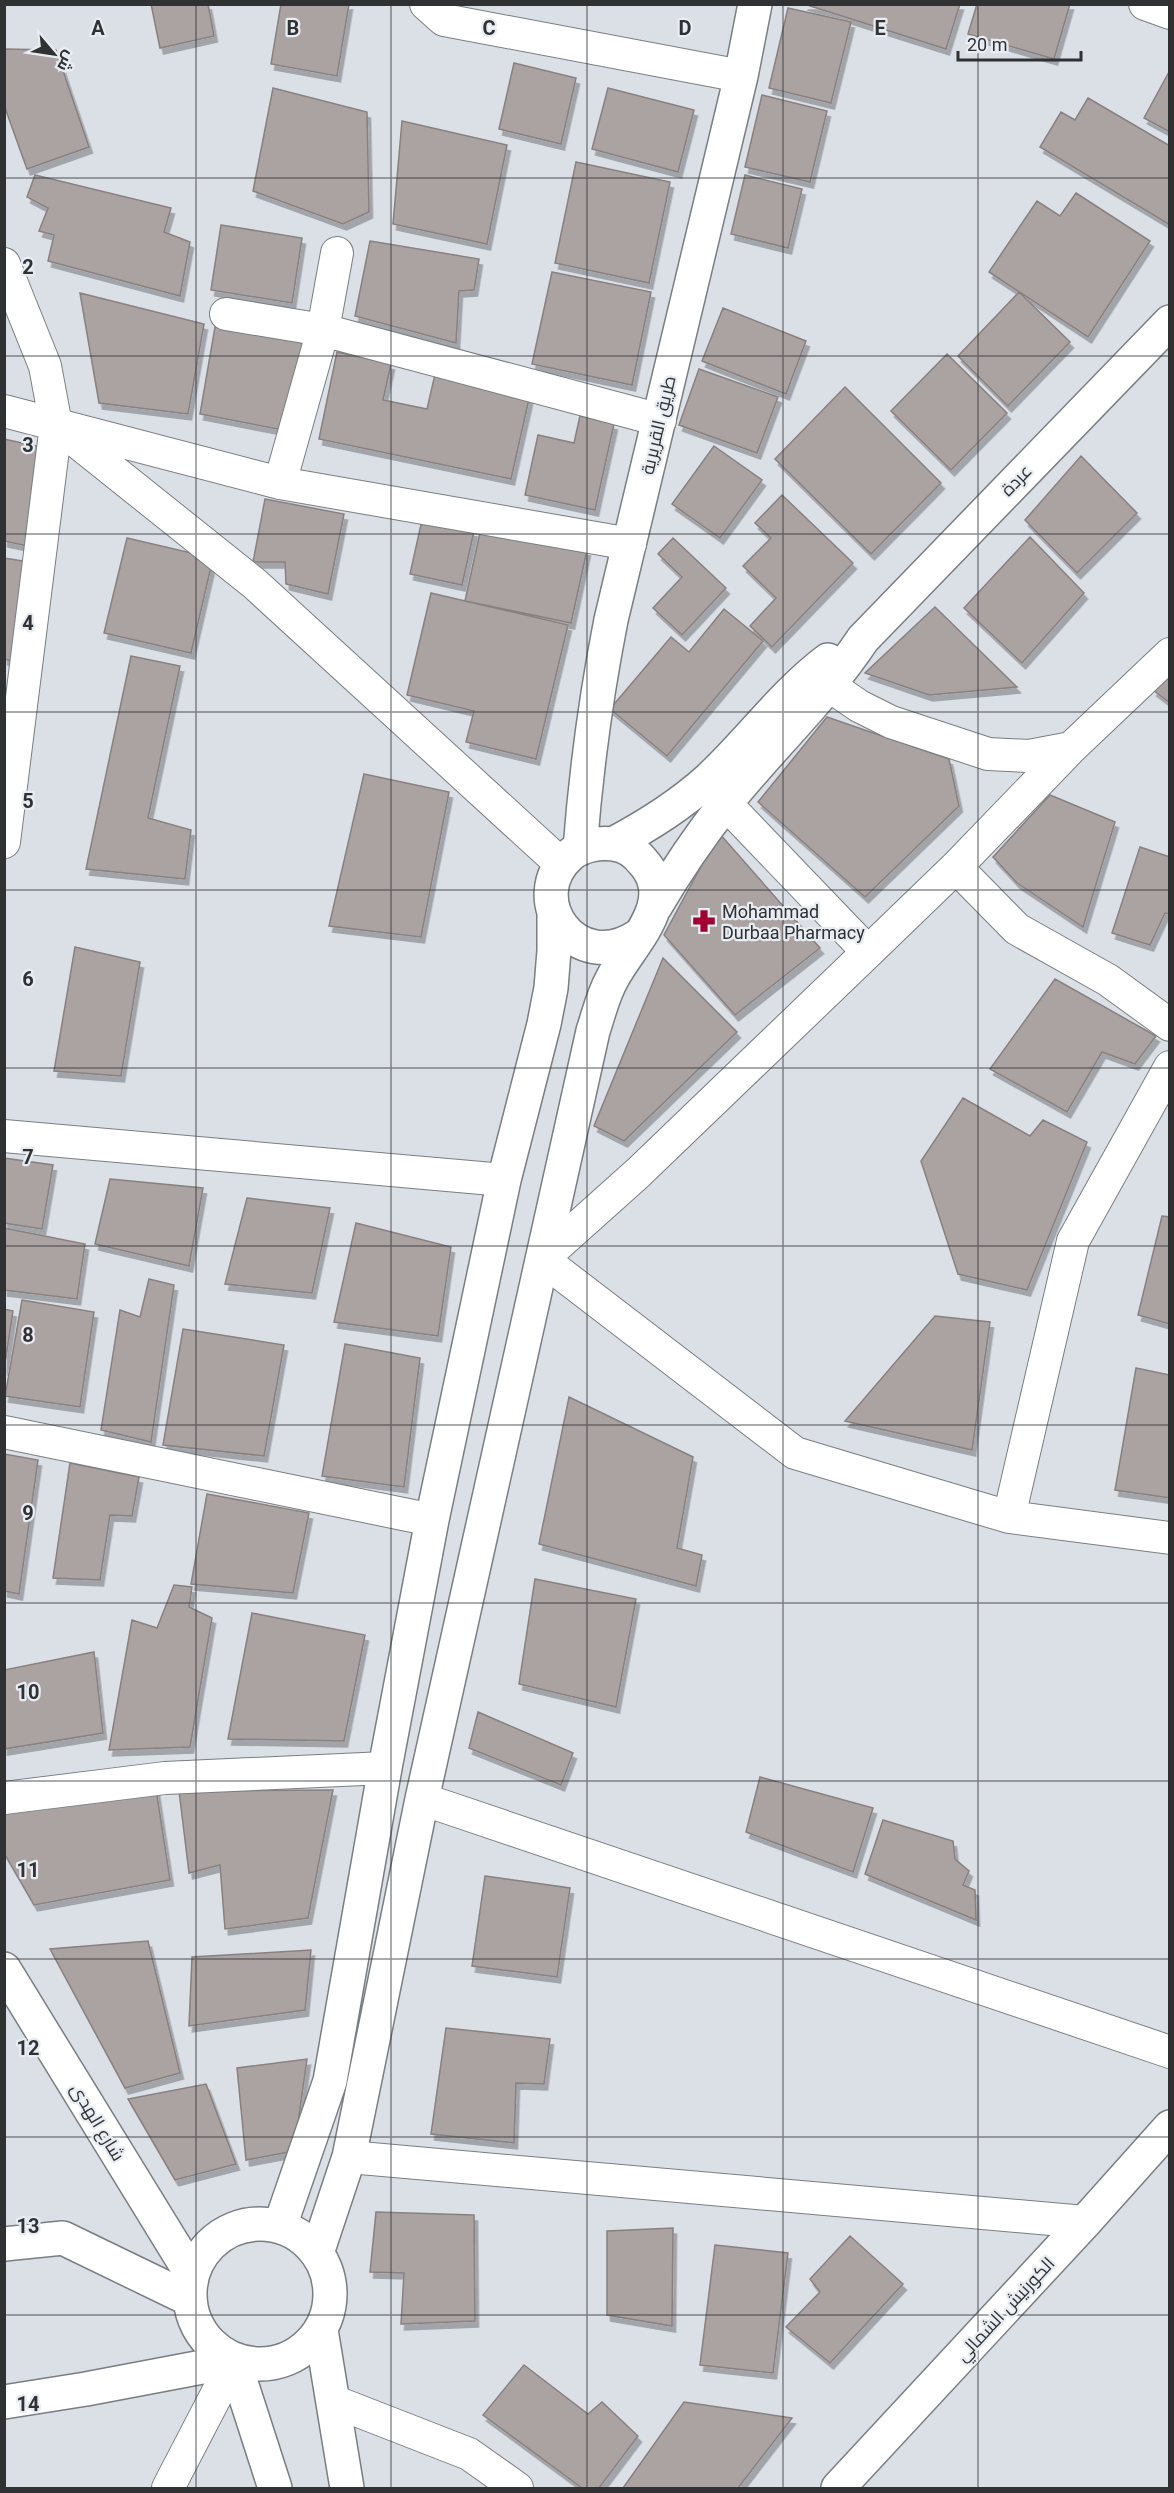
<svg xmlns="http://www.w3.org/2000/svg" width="1174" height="2493" viewBox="0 0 1174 2493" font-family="Roboto,Cairo,sans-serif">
<defs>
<filter id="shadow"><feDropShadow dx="3.5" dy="6" stdDeviation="0" flood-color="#0004"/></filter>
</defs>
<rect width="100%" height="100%" fill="#dbe0e7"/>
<!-- building -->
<path fill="#aba2a2" stroke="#898080" stroke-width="1.5" filter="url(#shadow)" d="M 151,4 L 208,4 L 214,36 L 160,48 Z
M 281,4 L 349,4 L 337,76 L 271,64 Z
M 804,4 L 960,4 L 946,49 Z
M 977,4 L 1070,4 L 1054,59 L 968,34 Z
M 788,8 L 851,22 L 831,103 L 769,88 Z
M 4,49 L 56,50 L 89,147 L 27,169 L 4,105 Z
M 514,63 L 576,78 L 561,144 L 499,129 Z
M 1170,70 L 1170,132 L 1144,118 Z
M 273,88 L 367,112 L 369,212 L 343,224 L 253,191 Z
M 608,88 L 694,110 L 678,172 L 592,149 Z
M 762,95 L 827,111 L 810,182 L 745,167 Z
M 1088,98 L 1170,146 L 1170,225 L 1040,147 L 1061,112 L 1075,120 Z
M 402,121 L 507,145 L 487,244 L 393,224 Z
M 576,162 L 670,182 L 649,283 L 555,263 Z
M 35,175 L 171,208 L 164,232 L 190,242 L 180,296 L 48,261 L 54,235 L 39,231 L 48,208 L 27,197 Z
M 745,175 L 802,189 L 788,248 L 731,234 Z
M 1076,193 L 1150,241 L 1088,337 L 989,272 L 1037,201 L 1060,216 Z
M 221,225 L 302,238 L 292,303 L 211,290 Z
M 370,241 L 479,259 L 474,290 L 459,291 L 456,343 L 355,316 Z
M 552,272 L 651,292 L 632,385 L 532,364 Z
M 1019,292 L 1070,342 L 1008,406 L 958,356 Z
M 80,293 L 204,324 L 188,414 L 99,403 Z
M 723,308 L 806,341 L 786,394 L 702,361 Z
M 215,327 L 304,343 L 283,430 L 200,414 Z
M 337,352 L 391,364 L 383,400 L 427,409 L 436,370 L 531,390 L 511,479 L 319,439 Z
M 947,354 L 1007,413 L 951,470 L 891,411 Z
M 699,369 L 778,397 L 757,453 L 679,425 Z
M 845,387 L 941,483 L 871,554 L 775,459 Z
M 580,416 L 614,424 L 595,510 L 525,495 L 538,435 L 574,443 Z
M 4,439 L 50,449 L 28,546 L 4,541 Z
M 714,446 L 762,480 L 720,538 L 672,504 Z
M 1081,456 L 1137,513 L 1077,573 L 1025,520 Z
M 782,495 L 853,563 L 772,647 L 750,626 L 776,598 L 743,566 L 771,538 L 755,523 Z
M 265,499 L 344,514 L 328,594 L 286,584 L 285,562 L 253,562 Z
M 422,520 L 474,531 L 462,585 L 410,574 Z
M 481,528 L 587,550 L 571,623 L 465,601 Z
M 1030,537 L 1084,593 L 1022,663 L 964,608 Z
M 127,538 L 213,558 L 191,653 L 104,633 Z
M 673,538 L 726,588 L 682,635 L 653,608 L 682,577 L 658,554 Z
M 4,558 L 30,562 L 12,661 L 4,659 Z
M 431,593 L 568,625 L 536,759 L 466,742 L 474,711 L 407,695 Z
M 935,607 L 1017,687 L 929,695 L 865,673 Z
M 724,609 L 763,641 L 667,756 L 610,709 L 671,637 L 689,652 Z
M 131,656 L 180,666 L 148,818 L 191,830 L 185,879 L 86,869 Z
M 1170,674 L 1170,703 L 1153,690 Z
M 827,717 L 949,759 L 959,806 L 865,897 L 758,802 Z
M 364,774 L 449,792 L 421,937 L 329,926 Z
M 1050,795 L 1115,822 L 1083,927 L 1017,883 L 993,857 Z
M 719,833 L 820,948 L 735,1015 L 664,935 Z
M 1140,847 L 1170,857 L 1170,914 L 1165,913 L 1150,945 L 1112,933 Z
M 75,947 L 140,962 L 121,1076 L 54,1071 Z
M 663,958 L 737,1032 L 624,1141 L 594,1126 Z
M 1055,979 L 1156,1036 L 1135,1064 L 1102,1052 L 1067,1112 L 990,1069 Z
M 963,1098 L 1030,1136 L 1043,1120 L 1087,1142 L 1027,1290 L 958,1274 L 921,1161 Z
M 4,1158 L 53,1165 L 42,1229 L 4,1223 Z
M 110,1179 L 203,1188 L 189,1266 L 95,1244 Z
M 247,1198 L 330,1208 L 312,1293 L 225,1284 Z
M 1162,1216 L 1170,1217 L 1170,1324 L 1138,1315 Z
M 356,1223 L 451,1247 L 438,1336 L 334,1322 Z
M 4,1228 L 85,1244 L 77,1299 L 4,1290 Z
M 149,1279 L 174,1285 L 151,1442 L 101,1430 L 120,1310 L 140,1317 Z
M 22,1300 L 94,1312 L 80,1407 L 5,1396 Z
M 4,1309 L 13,1311 L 4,1370 Z
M 935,1316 L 990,1322 L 972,1450 L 845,1421 Z
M 183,1329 L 284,1345 L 264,1456 L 163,1445 Z
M 345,1344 L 420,1358 L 404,1487 L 322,1476 Z
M 1136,1368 L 1170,1375 L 1170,1498 L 1115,1490 Z
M 569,1397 L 693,1457 L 677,1548 L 702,1555 L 696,1586 L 539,1544 Z
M 4,1454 L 38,1460 L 19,1594 L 4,1591 Z
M 70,1463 L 139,1477 L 132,1516 L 110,1515 L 100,1580 L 53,1578 Z
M 207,1494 L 309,1513 L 293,1593 L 191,1584 Z
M 535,1579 L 636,1599 L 616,1707 L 519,1684 Z
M 174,1585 L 192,1587 L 189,1607 L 212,1618 L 190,1747 L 109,1750 L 132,1620 L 157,1628 Z
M 252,1613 L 365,1635 L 344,1741 L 228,1739 Z
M 94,1652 L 103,1733 L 4,1749 L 4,1670 Z
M 478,1712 L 573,1753 L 561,1785 L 469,1748 Z
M 760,1777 L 873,1808 L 853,1872 L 746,1832 Z
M 156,1789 L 170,1880 L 34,1905 L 4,1853 L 4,1809 Z
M 333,1790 L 308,1918 L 225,1929 L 220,1865 L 189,1873 L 179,1791 Z
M 883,1820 L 953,1841 L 955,1859 L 969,1871 L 963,1885 L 975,1890 L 976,1920 L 865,1874 Z
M 485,1876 L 570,1888 L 557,1977 L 472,1966 Z
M 148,1941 L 180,2073 L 125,2088 L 50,1949 Z
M 311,1950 L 305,2010 L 189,2026 L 192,1957 Z
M 446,2028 L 550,2039 L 544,2084 L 516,2083 L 514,2143 L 431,2134 Z
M 307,2059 L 294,2151 L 246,2160 L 237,2068 Z
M 206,2084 L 236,2164 L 175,2180 L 128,2099 Z
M 376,2212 L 474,2215 L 475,2321 L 401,2324 L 404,2273 L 370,2272 Z
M 673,2228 L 672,2326 L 607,2315 L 607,2231 Z
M 850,2236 L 903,2284 L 830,2363 L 786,2327 L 820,2292 L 810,2279 Z
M 715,2245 L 788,2253 L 773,2373 L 700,2365 Z
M 524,2365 L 588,2414 L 602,2402 L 638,2436 L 599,2488 L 582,2488 L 483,2415 Z
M 684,2402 L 792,2418 L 738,2488 L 623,2488 Z"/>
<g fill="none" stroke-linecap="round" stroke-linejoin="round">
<!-- minor casing -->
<g stroke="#797e83" stroke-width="34">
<path id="minor" d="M 426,4 L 444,20 L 741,76
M 1145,4 L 1170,13
M 4,264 L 45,366 L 56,425 L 4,842
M 226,314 L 323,330 L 660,420
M 4,411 L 280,483 L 630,544
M 56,425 L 255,584 L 561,864
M 280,483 L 323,330 L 337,253
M 1170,654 L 1071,748 L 956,867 L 868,952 L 638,1173 L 542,1259 L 795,1453 L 1009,1517 L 1170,1538
M 830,686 L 859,706 L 891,722 L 988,754 L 1029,756 L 1071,748
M 725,803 L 868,952
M 956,867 L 1017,929 L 1108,980 L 1170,1025
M 4,1136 L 504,1180
M 4,1432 L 432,1520
M 1009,1517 L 1073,1241 L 1170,1067
M 4,1798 L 165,1778 L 385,1768
M 422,1799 L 1170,2052
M 349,2157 L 1085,2222
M 333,2401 L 469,2454 L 517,2488
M 168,2488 L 234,2361"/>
</g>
<!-- tertiary casing -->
<g stroke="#797e83" stroke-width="36">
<path id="tertiary" d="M 613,844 C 647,826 679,806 708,780 C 749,742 783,694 828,660
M 580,849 C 586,771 596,696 611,620 L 741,76 L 755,4
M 655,907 C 676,871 699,837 725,804 C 770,748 823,699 863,639 L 1170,322
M 4,1969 L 192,2275
M 280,2226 L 330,2081 L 385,1768 L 432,1520 L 504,1180 L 544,1024 L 551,988 L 554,951 L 554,913
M 317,2253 L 349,2157 L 422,1799 L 593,1031 C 599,1013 603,995 612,979 C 630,944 679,902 643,862 C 636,853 625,845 613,844 C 598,842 580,846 570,855 C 521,898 576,977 638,936
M 838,2488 L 1085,2222 L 1170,2127"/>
</g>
<!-- secondary casing -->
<g stroke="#797e83" stroke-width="36">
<path id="secondary" d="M190 2294a70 70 0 1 1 140 0a70 70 0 1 1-140 0Z
M 4,2244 L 63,2238 L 189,2299
M 321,2330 L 347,2488
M 4,2402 L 86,2389 L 234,2361 L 275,2488"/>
</g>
<!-- minor -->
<use href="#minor" stroke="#fff" stroke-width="32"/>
<!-- tertiary -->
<use href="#tertiary" stroke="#fff" stroke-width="33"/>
<!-- secondary -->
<use href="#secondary" stroke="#fff" stroke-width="33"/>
</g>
<!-- grid -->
<path fill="none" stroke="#2f3133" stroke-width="1.5" stroke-opacity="0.55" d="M 196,4 L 196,2488M 391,4 L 391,2488M 587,4 L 587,2488M 783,4 L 783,2488M 978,4 L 978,2488M 4,178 L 1170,178M 4,356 L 1170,356M 4,534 L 1170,534M 4,712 L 1170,712M 4,890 L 1170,890M 4,1068 L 1170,1068M 4,1246 L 1170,1246M 4,1425 L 1170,1425M 4,1603 L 1170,1603M 4,1781 L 1170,1781M 4,1959 L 1170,1959M 4,2137 L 1170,2137M 4,2315 L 1170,2315"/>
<!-- icons -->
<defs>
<g id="pharmacy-bare" transform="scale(1.8)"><path d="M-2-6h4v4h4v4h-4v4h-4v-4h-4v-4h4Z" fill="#a10131" stroke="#e8edf4" stroke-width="2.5" paint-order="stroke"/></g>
</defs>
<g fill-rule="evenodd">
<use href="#pharmacy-bare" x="704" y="921"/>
</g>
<g text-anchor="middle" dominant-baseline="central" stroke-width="4.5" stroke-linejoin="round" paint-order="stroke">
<!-- street labels -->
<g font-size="18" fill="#2f3133" stroke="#e8edf4">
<text transform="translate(658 425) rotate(-77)">طريق القريرية</text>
<text transform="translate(1016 480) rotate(-46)">عردة</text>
<text transform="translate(98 2122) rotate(59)">شارع الهدى</text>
<text transform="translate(1005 2309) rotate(-47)">الكورنيش الشمالي</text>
</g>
<!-- poi labels -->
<g font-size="18" fill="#2f3133" stroke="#e8edf4" text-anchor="start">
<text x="722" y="911">Mohammad<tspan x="722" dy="21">Durbaa Pharmacy</tspan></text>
</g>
</g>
<g font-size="20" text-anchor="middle" font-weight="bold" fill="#2f3133" stroke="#e8edf4" stroke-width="4.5" stroke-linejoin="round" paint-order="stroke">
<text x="98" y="35">A</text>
<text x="293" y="35">B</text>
<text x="489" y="35">C</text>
<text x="685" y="35">D</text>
<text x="880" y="35">E</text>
<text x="28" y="274">2</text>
<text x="28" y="452">3</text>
<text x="28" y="630">4</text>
<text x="28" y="808">5</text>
<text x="28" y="986">6</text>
<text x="28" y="1164">7</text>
<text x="28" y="1342">8</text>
<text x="28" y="1520">9</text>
<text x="28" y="1699">10</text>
<text x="28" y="1877">11</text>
<text x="28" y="2055">12</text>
<text x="28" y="2233">13</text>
<text x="28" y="2411">14</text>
</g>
<!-- border -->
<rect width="1174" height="2493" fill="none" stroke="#2f3133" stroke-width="12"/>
<!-- north arrow -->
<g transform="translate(54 54) rotate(119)" stroke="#e8edf4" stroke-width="4.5" paint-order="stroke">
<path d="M0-4.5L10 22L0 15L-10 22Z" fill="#2f3133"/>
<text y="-9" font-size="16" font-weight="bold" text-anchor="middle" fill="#2f3133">ش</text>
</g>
<!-- scale -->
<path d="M958 51v9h123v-9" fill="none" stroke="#2f3133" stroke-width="3"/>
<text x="967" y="51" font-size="18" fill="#2f3133" stroke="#e8edf4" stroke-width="4.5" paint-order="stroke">20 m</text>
</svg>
